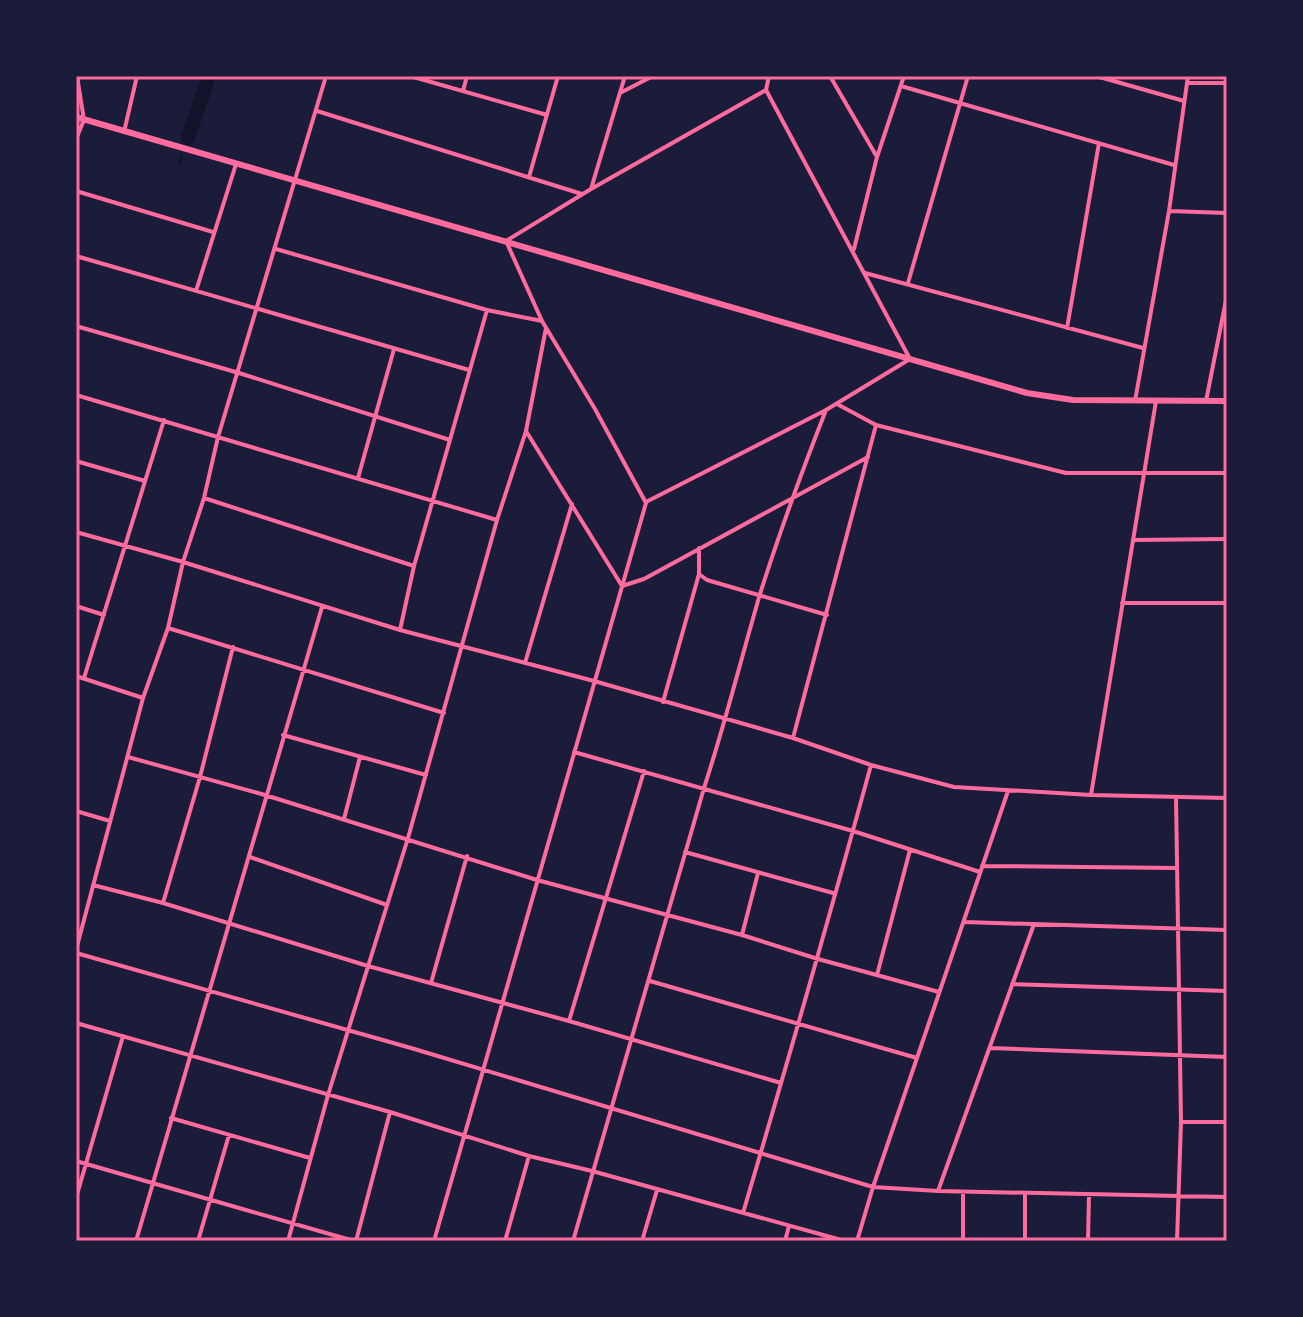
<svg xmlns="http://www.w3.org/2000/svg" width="1303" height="1317" viewBox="0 0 1303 1317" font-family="'Titillium Web',sans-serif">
<rect width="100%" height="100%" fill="#1b1b3a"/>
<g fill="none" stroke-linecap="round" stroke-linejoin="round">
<!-- stream -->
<path stroke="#12122b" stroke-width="2" d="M 179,165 L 182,156"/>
<!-- river -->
<path stroke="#12122b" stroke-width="14" d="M 188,138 L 209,76"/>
<!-- minor -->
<path stroke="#ff6b9d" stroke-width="4" d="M 410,76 L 547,115
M 830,76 L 877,157
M 1096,76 L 1184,101
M 1187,83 L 1227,83
M 901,86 L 1174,165
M 766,90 L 769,76
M 463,91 L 467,76
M 620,93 L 653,76
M 317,111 L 582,194
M 124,132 L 137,76
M 76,139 L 84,120 L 77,76
M 529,177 L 558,76
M 591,189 L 625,76
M 76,191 L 213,232
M 1169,211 L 1227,213
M 276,249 L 487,310 L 542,321
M 854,249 L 877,157 L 904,76
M 76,256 L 469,370
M 865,273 L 1143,348
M 908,283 L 968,76
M 196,291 L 236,164
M 76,326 L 239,373 L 450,440
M 546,328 L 526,431 L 622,586 L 644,579 L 868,457
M 1067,328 L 1099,143
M 76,395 L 497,520
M 1135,401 L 1169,211 L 1188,76
M 1206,401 L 1227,295
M 837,404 L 876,425 L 1066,473 L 1227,473
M 76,461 L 145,481
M 358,478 L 394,349
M 204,498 L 414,566
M 646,502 L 826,410 L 910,359 L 766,90
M 76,532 L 183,562 L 400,630 L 594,681 L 793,738 L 871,765 L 954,787 L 1091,795 L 1227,798
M 1133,540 L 1227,539
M 699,548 L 699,574 L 707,580 L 827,615
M 1122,603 L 1227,603
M 76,606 L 104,615
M 168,628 L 444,713
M 400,630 L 414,566 L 487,310
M 525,663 L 572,504
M 76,676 L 143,698
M 84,678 L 164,420
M 663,702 L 699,574
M 283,735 L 426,775
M 793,738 L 876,425
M 574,752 L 853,831 L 980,872
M 128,757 L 265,795 L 537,880 L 742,935 L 818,959 L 939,992
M 1091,795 L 1156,401
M 1176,797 L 1181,1122 L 1177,1241
M 76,811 L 110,821
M 344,819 L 360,757
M 685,852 L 833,893
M 250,857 L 387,905
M 982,866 L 1176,868
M 93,885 L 163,903 L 368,966 L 569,1021 L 781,1083
M 163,903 L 200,777 L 233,647
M 964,922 L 1227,930
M 742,935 L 758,873
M 76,950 L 143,698 L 168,628 L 183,562 L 204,498 L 218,437 L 326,76
M 76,953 L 411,1048 L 873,1187 L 938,1191 L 1227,1197
M 877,975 L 910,850
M 650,981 L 917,1058
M 431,983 L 467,856
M 1012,984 L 1227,991
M 569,1021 L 644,771
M 76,1023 L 390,1112 L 529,1156 L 592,1171 L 845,1241
M 990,1048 L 1227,1057
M 171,1118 L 310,1158
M 1181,1122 L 1227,1122
M 76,1161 L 354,1241
M 938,1191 L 1034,924
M 76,1198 L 123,1036
M 743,1213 C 787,1064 830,915 871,765
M 136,1241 L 322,607
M 198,1241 L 229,1135
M 288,1241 L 328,1095 L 408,838 L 497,520 L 526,431
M 356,1241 L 390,1112
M 434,1241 L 646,503 L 595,409 L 542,321 L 506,241 L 591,189 L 766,90
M 505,1241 L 529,1156
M 573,1241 L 704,788 C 725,724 741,659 760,594 C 780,531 802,471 826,410
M 642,1241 L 657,1190
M 785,1241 L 789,1226
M 857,1241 L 873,1187 L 1008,791
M 963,1241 L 963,1192
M 1025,1241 L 1025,1193
M 1088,1241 L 1089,1195"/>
<!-- secondary -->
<path stroke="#ff6b9d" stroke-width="6" d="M 76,117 L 1027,393 L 1073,400 L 1227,401"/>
</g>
<!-- border -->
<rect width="1303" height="1317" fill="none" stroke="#1b1b3a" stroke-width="156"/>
<rect x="78" y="78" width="1147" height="1161" fill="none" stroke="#ff6b9d" stroke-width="3"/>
</svg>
